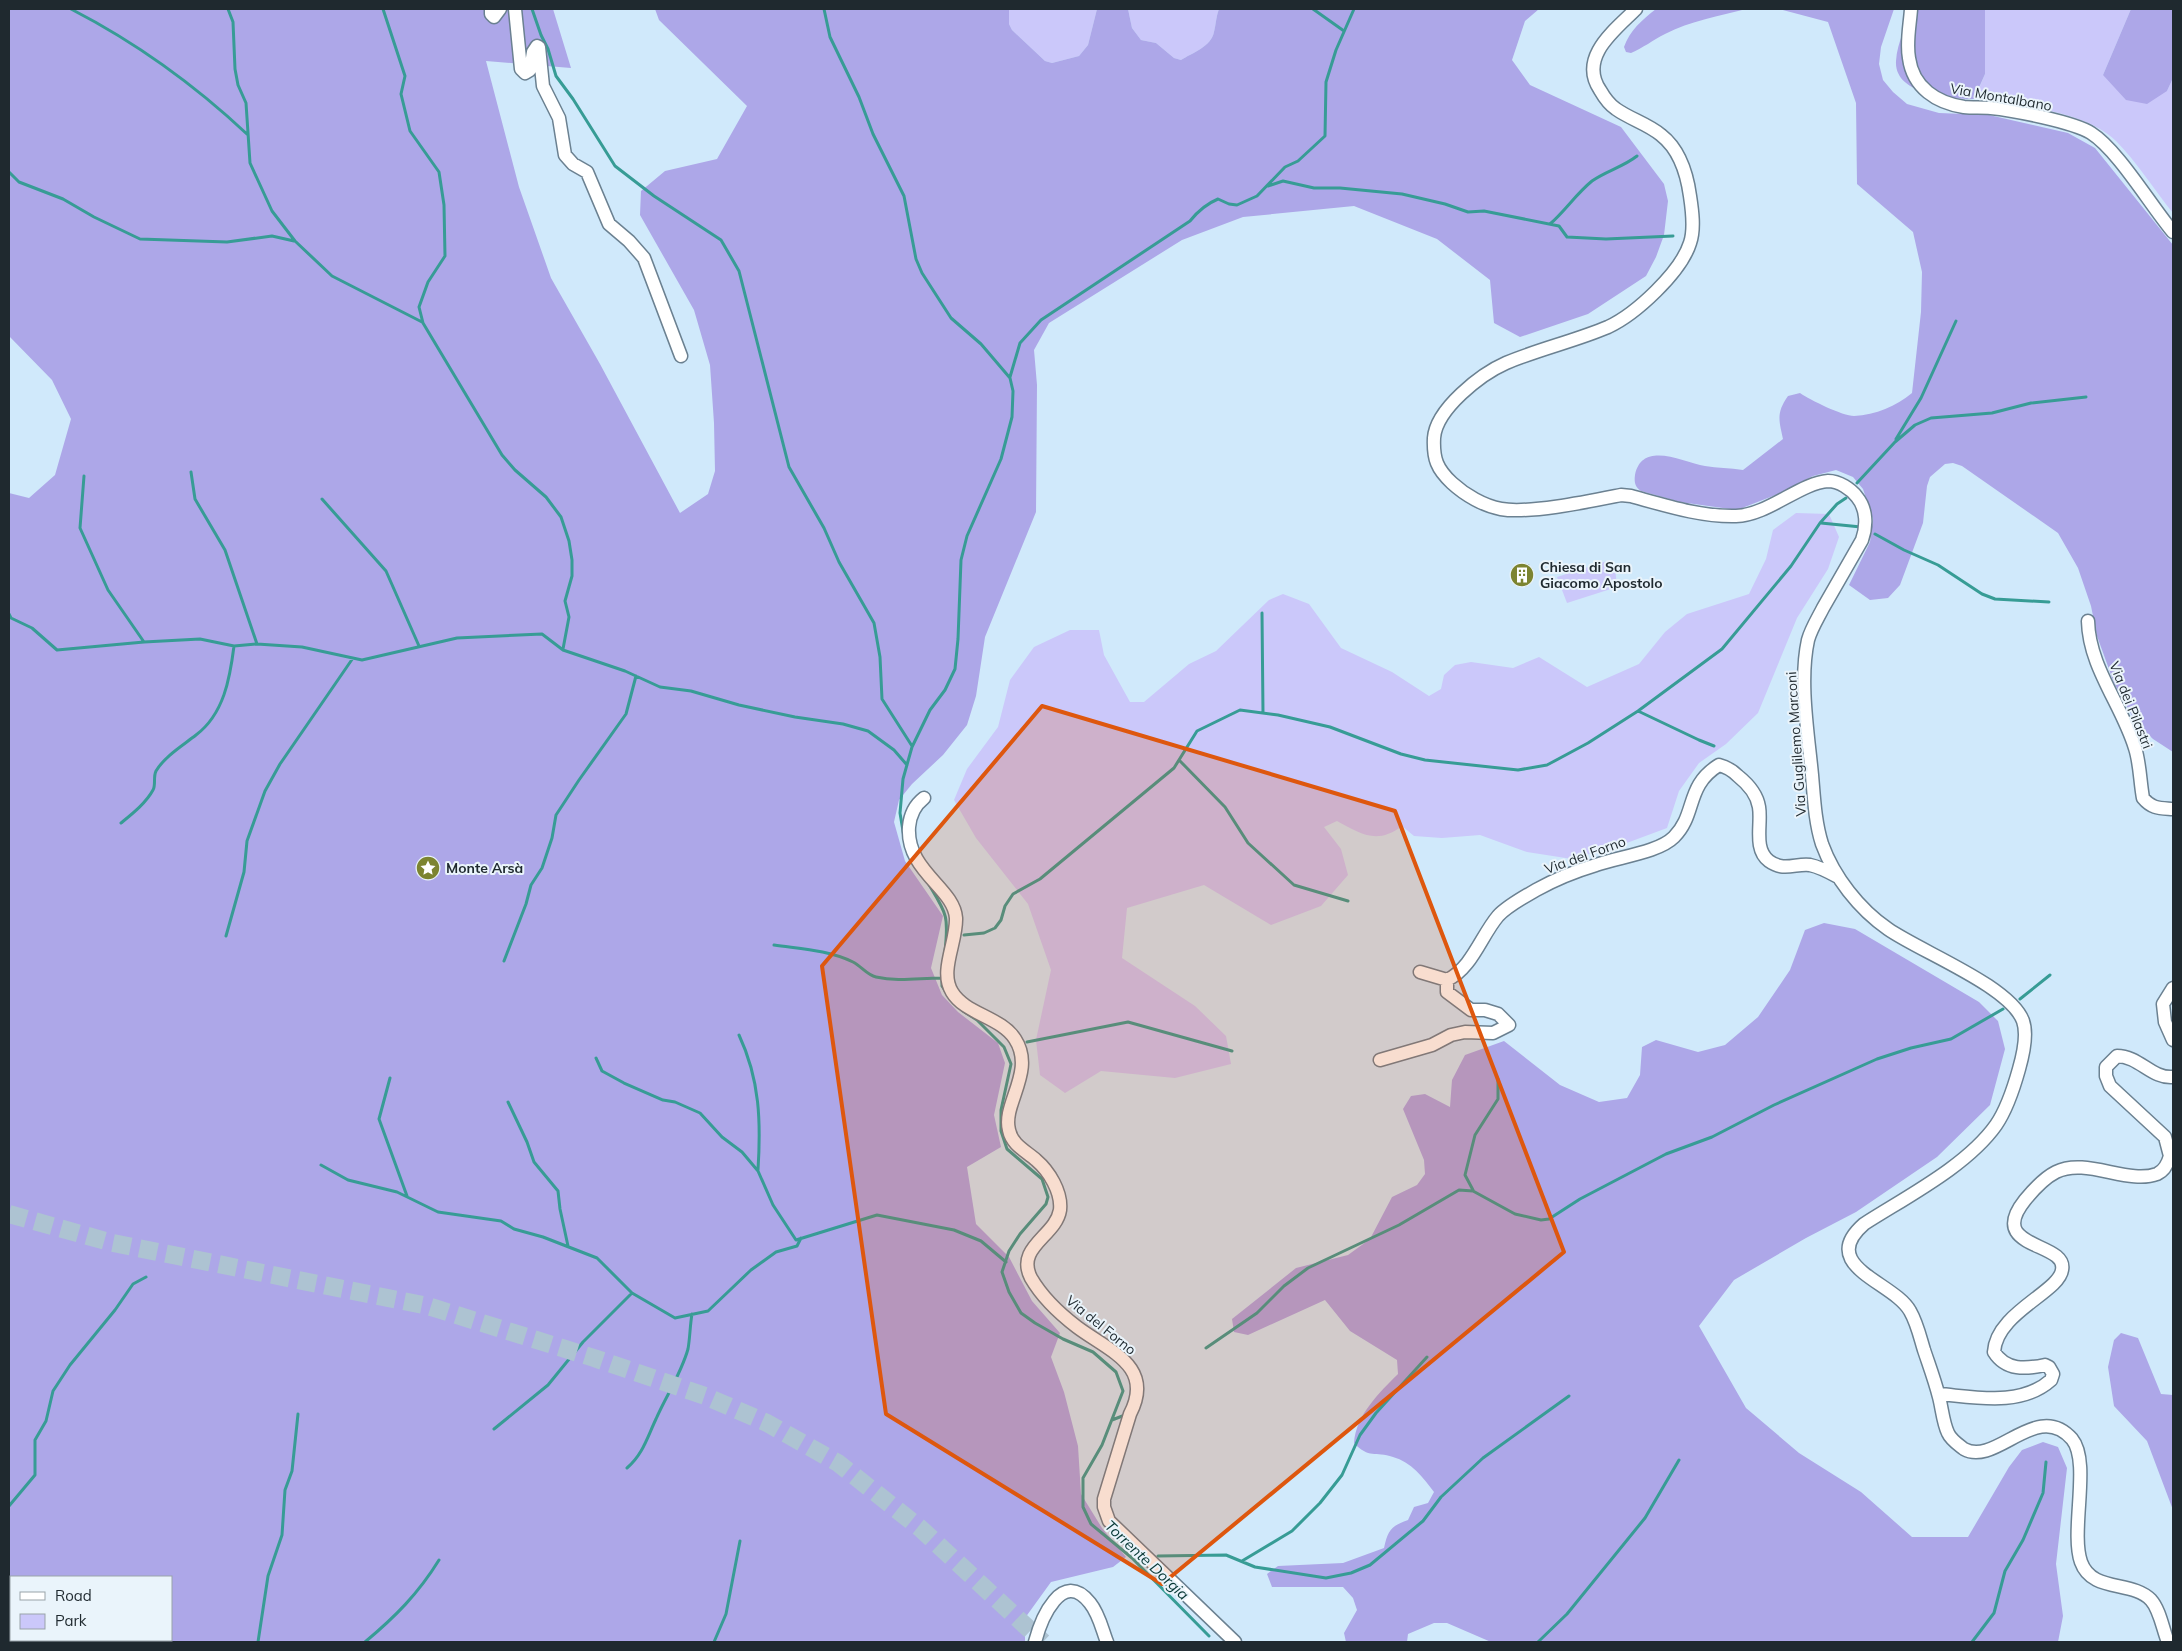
<svg xmlns="http://www.w3.org/2000/svg" width="2182" height="1651" viewBox="0 0 2182 1651" font-family="Mulish,sans-serif">
<rect width="100%" height="100%" fill="#d0e9fb"/>
<!-- green -->
<path fill="#cbc8fa" d="M 1009,9 L 1097,9 L 1088,45 L 1079,56 L 1052,63 L 1045,61 L 1012,30 L 1009,24 Z
M 1128,9 L 1219,9 C 1216,17 1216,24 1214,32 C 1211,47 1192,53 1181,60 L 1174,58 L 1156,43 L 1141,40 L 1132,28 Z
M 1985,9 L 2131,9 L 2103,75 L 2167,91 L 2173,78 L 2173,213 C 2155,191 2136,161 2116,141 C 2084,110 2018,106 1975,98 L 1985,74 Z
M 1796,513 L 1829,514 L 1839,537 L 1828,569 L 1797,618 L 1758,713 L 1726,744 L 1699,763 L 1679,791 L 1667,828 L 1624,844 L 1572,859 L 1527,852 L 1480,835 L 1442,838 L 1414,836 L 1402,826 C 1377,845 1361,834 1337,821 L 1324,827 L 1341,849 L 1348,875 L 1321,906 L 1271,925 L 1204,885 L 1127,908 L 1122,958 L 1195,1006 L 1226,1036 L 1231,1064 L 1175,1078 L 1101,1071 L 1065,1093 L 1040,1075 L 1036,1040 L 1051,970 L 1028,904 L 976,838 L 954,800 L 967,769 L 998,727 L 1010,680 L 1034,647 L 1070,630 L 1099,630 L 1104,655 L 1130,702 L 1144,702 L 1189,664 L 1216,651 L 1269,600 L 1283,594 L 1309,604 L 1341,648 L 1392,672 L 1429,696 L 1441,689 L 1444,675 L 1455,665 L 1471,662 L 1513,668 L 1539,657 L 1587,687 L 1639,664 L 1665,632 L 1687,614 L 1749,594 L 1766,559 L 1773,530 Z
M 1610,560 L 1612,568 L 1615,567 L 1617,587 L 1567,603 L 1557,577 Z"/>
<!-- forest -->
<path fill="#ada7e8" fill-rule="evenodd" d="M 9,9 L 553,9 L 571,68 L 486,61 L 519,187 L 551,278 L 600,364 L 680,513 L 708,494 L 715,471 L 714,423 L 710,365 L 694,310 L 640,215 L 641,191 L 665,171 L 717,159 L 747,106 L 659,20 L 655,9 L 1009,9 L 1009,24 L 1012,30 L 1045,61 L 1052,63 L 1079,56 L 1088,45 L 1097,9 L 1128,9 L 1132,28 L 1141,40 L 1156,43 L 1174,58 L 1181,60 C 1192,53 1211,47 1214,32 C 1216,24 1216,17 1219,9 L 1539,9 L 1525,21 L 1512,60 L 1530,85 L 1621,127 L 1664,184 L 1668,201 L 1664,235 L 1656,257 L 1646,276 L 1588,314 L 1520,337 L 1494,323 L 1490,280 L 1437,239 L 1354,206 L 1243,217 L 1182,240 L 1049,323 L 1034,350 L 1037,385 L 1036,512 L 985,637 L 976,696 L 967,725 L 943,755 L 912,784 L 899,800 L 894,822 L 905,861 L 943,916 L 931,968 L 942,995 L 958,1012 L 998,1043 L 1005,1063 L 994,1115 L 1001,1147 L 967,1167 L 976,1224 L 1009,1257 L 1032,1301 L 1060,1333 L 1051,1357 L 1064,1392 L 1078,1446 L 1081,1494 L 1102,1528 L 1126,1557 L 1113,1567 L 1051,1582 L 1025,1618 L 1025,1642 L 9,1642 L 9,493 L 29,498 L 55,475 L 71,419 L 52,380 L 9,336 ZM 11,1577 L 171,1577 L 171,1640 L 11,1640 Z
M 1656,9 L 1746,9 C 1720,16 1690,21 1665,34 C 1653,40 1643,48 1631,53 L 1626,52 L 1624,47 C 1630,30 1642,20 1656,9 Z
M 1779,9 L 1894,9 L 1881,47 L 1879,64 L 1883,80 L 1893,92 L 1907,104 L 1939,113 L 1989,115 L 2068,133 L 2095,148 L 2173,245 L 2173,752 L 2153,739 L 2136,723 L 2114,683 L 2097,636 L 2091,606 L 2078,568 L 2058,533 L 1962,466 L 1953,463 L 1945,464 L 1930,477 L 1927,486 L 1923,523 L 1900,585 L 1888,598 L 1870,600 L 1849,585 L 1870,542 L 1873,519 L 1863,489 L 1853,477 L 1836,470 L 1813,476 L 1778,494 L 1737,510 L 1680,502 L 1641,491 C 1635,487 1634,482 1635,475 C 1642,440 1683,462 1705,466 C 1717,468 1730,468 1743,470 L 1783,439 C 1779,420 1776,413 1788,396 L 1800,393 C 1810,400 1843,416 1854,416 C 1876,415 1896,406 1912,393 L 1921,312 L 1922,272 L 1913,232 L 1857,184 L 1856,103 L 1828,22 Z
M 1910,9 L 1985,9 L 1985,74 L 1974,99 C 1951,99 1894,95 1896,61 C 1897,42 1907,26 1910,9 Z
M 2131,9 L 2173,9 L 2173,78 L 2167,91 L 2147,104 L 2126,100 L 2103,75 Z
M 1824,923 L 1855,929 L 1979,1002 L 1998,1021 L 2005,1049 L 1990,1105 L 1937,1157 L 1856,1212 L 1806,1238 L 1734,1280 L 1699,1326 L 1746,1408 L 1799,1453 L 1861,1492 L 1912,1537 L 1968,1537 L 2009,1467 L 2022,1450 L 2043,1442 L 2058,1447 L 2067,1468 L 2056,1564 L 2063,1616 L 2058,1642 L 1491,1642 L 1447,1623 L 1434,1623 L 1408,1634 L 1407,1642 L 1346,1642 L 1344,1633 L 1357,1610 L 1353,1598 L 1343,1587 L 1272,1587 L 1267,1574 L 1278,1566 L 1343,1563 L 1384,1548 C 1388,1530 1391,1526 1408,1520 L 1414,1507 L 1428,1503 L 1434,1492 C 1423,1477 1411,1462 1393,1457 C 1375,1451 1369,1459 1354,1443 C 1356,1415 1379,1393 1398,1374 L 1397,1360 L 1350,1331 L 1325,1300 L 1248,1335 L 1234,1332 L 1232,1319 L 1296,1268 L 1348,1255 L 1370,1239 L 1392,1197 L 1417,1185 L 1425,1174 L 1424,1160 L 1403,1109 L 1411,1096 L 1425,1094 L 1450,1107 L 1452,1080 L 1465,1055 L 1504,1041 L 1560,1085 L 1599,1102 L 1627,1098 L 1640,1075 L 1642,1047 L 1656,1040 L 1698,1052 L 1725,1045 L 1758,1017 L 1790,970 L 1805,930 Z
M 2121,1333 L 2138,1338 L 2161,1394 L 2173,1395 L 2173,1510 L 2147,1441 L 2114,1406 L 2108,1367 L 2114,1340 Z"/>
<g fill="none" stroke-linecap="round" stroke-linejoin="round">
<!-- stream -->
<path stroke="#379c95" stroke-width="3" d="M 71,9 C 135,42 196,86 248,135
M 228,9 L 233,22 L 235,69 L 238,85 L 246,103 L 250,163 L 272,211 L 295,241 L 332,276 L 422,322
M 383,9 L 405,76 L 401,94 L 410,131 L 439,172 L 444,205 L 445,256 L 428,282 L 419,307 L 423,323 L 502,455 L 515,470 L 546,497 L 561,517 L 569,541 L 572,560 L 572,576 L 565,601 L 569,617 L 563,649
M 532,9 L 541,35 L 548,49 L 556,76 L 573,99 L 615,166 L 654,196 L 721,240 L 739,271 L 789,467 L 824,528 L 839,562 L 874,623 L 880,657 L 882,699 L 912,746
M 824,9 L 830,37 L 859,97 L 873,134 L 904,196 L 916,259 L 922,273 L 951,318 L 981,344 L 1010,378 L 1013,391 L 1012,417 L 1001,459 L 967,536 L 961,560 L 958,639 L 955,669 L 945,690 L 930,710 L 912,747 L 903,779 L 900,813 L 904,837
M 1313,9 L 1344,31
M 9,172 L 19,182 L 63,199 L 94,217 L 140,239 L 227,242 L 272,236 L 294,241
M 1268,186 L 1283,181 L 1314,188 L 1340,188 L 1402,194 L 1445,204 L 1468,212 L 1484,211 L 1559,226 L 1567,237 L 1606,239 L 1673,236
M 1550,224 C 1565,211 1576,194 1592,181 C 1606,171 1623,167 1637,156
M 1010,377 L 1020,343 L 1041,320 L 1190,221 C 1198,211 1206,204 1218,199 L 1229,204 L 1237,205 L 1257,196 L 1285,167 L 1298,161 L 1325,136 L 1326,82 L 1336,50 L 1354,9
M 1896,439 L 1921,398 L 1956,321
M 191,472 L 195,499 L 225,550 L 257,644
M 84,476 L 80,528 L 108,590 L 144,642
M 1857,483 L 1895,442 L 1915,425 L 1931,418 L 1992,413 L 2031,403 L 2086,397
M 322,499 L 386,571 L 419,646
M 1821,523 L 1861,527
M 1875,534 L 1904,550 L 1938,565 L 1982,594 L 1995,599 L 2049,602
M 1262,613 L 1263,713
M 9,614 L 11,618 L 32,628 L 57,650 L 144,642 L 200,639 L 234,646 L 257,644 L 302,647 L 362,660 L 457,638 L 542,634 L 563,650 L 625,671 L 660,687 L 691,691 L 739,705 L 795,717 L 843,724 L 868,731 L 894,750 L 907,765
M 1638,711 L 1699,740 L 1714,746
M 1180,761 L 1225,807 L 1248,843 L 1294,885 L 1348,901
M 121,823 C 132,814 146,803 153,790 C 156,785 153,777 156,771 C 165,756 182,746 196,735 C 224,714 230,678 234,646
M 928,883 C 946,913 949,914 945,951
M 964,935 L 984,933 L 995,928 L 1001,920 L 1005,906 L 1013,894 L 1040,879 L 1174,768 L 1197,731 L 1240,710 L 1278,715 L 1330,727 L 1401,754 L 1425,760 L 1518,770 L 1547,765 L 1588,743 L 1638,711 L 1722,649 L 1791,566 L 1820,523 L 1837,504 L 1846,498
M 226,936 L 244,872 L 247,841 L 265,791 L 280,764 L 353,658
M 774,945 C 801,949 828,950 853,962 C 861,966 867,975 876,977 C 898,982 919,978 941,978
M 504,961 L 526,904 L 531,885 L 542,868 L 552,838 L 556,815 L 579,780 L 626,714 L 636,676
M 942,974 L 942,986 L 946,992
M 2020,999 L 2050,975
M 963,1011 L 977,1020 L 1004,1047 L 1011,1064 L 1001,1110 L 1001,1131 L 1007,1149 L 1042,1179 L 1048,1197 L 1046,1204 L 1020,1234 L 1009,1251 L 1002,1272 L 1009,1292 L 1021,1313 L 1035,1323 L 1063,1339 L 1093,1352 L 1116,1372 L 1123,1391 L 1102,1445 L 1083,1478 L 1083,1507 L 1091,1524 L 1132,1558 L 1209,1636
M 739,1035 C 760,1080 761,1122 758,1170
M 1027,1042 L 1128,1022 L 1232,1051
M 596,1058 L 602,1071 L 624,1083 L 663,1100 L 675,1102 L 700,1113 L 722,1137 L 742,1152 L 758,1171 L 773,1205 L 796,1240 L 877,1215 L 954,1230 L 981,1241 L 1006,1262
M 390,1078 L 379,1119 L 407,1196
M 508,1102 L 527,1142 L 534,1162 L 558,1191 L 560,1209 L 568,1246
M 321,1165 L 348,1180 L 397,1192 L 438,1212 L 501,1221 L 514,1229 L 543,1237 L 597,1258 L 632,1293 L 675,1318 L 708,1311 L 751,1270 L 776,1252 L 797,1246 L 801,1238
M 1473,1190 L 1465,1175 L 1475,1135 L 1498,1099 L 1498,1079
M 1206,1348 L 1257,1313 L 1284,1286 L 1308,1268 L 1399,1225 L 1459,1190 L 1473,1191 L 1515,1214 L 1541,1220 L 1549,1219 L 1580,1199 L 1666,1154 L 1712,1137 L 1774,1105 L 1877,1059 L 1911,1048 L 1951,1039 L 2003,1009
M 1112,1420 L 1125,1415
M 494,1429 L 548,1385 L 583,1342 L 632,1293
M 627,1468 C 643,1454 647,1438 656,1419 C 666,1396 681,1374 688,1349 C 690,1338 690,1325 692,1314
M 9,1506 L 35,1475 L 35,1440 L 46,1421 L 53,1391 L 70,1365 L 115,1310 L 133,1284 L 146,1277
M 1158,1556 L 1226,1555 L 1255,1567 L 1326,1578 L 1351,1573 L 1370,1565 L 1423,1521 L 1441,1497 L 1483,1458 L 1569,1396
M 1242,1561 L 1292,1531 L 1320,1503 L 1342,1475 L 1360,1435 L 1376,1413 L 1427,1357
M 258,1642 L 268,1576 L 282,1535 L 285,1490 L 292,1471 L 298,1414
M 365,1642 C 395,1617 418,1594 439,1560
M 714,1642 L 726,1614 L 740,1541
M 1538,1642 L 1567,1614 L 1645,1518 L 1679,1460
M 1972,1642 L 1994,1613 L 2005,1571 L 2023,1540 L 2043,1493 L 2046,1462"/>
<!-- highway-tunnel -->
<path stroke="#adc3d2" stroke-width="18" stroke-dasharray="18 9" stroke-linecap="butt" d="M 9,1214 L 113,1243 L 428,1306 L 594,1358 L 705,1396 L 767,1423 L 838,1463 L 920,1528 L 1043,1642"/>
<!-- minor casing -->
<g stroke="#6b8191" stroke-width="15">
<path id="minor" d="M 491,9 L 491,14 L 494,17 L 500,9
M 515,9 L 521,69 L 525,73 L 530,70 L 533,52 L 537,46 L 539,47 L 543,86 L 559,118 L 565,155 L 573,164 L 587,172 L 609,224 L 629,241 L 644,258 L 681,356
M 1636,9 C 1615,30 1578,57 1600,90 C 1604,97 1610,105 1616,109 C 1630,119 1648,124 1661,135 C 1679,149 1687,174 1690,196 C 1692,209 1695,229 1690,243 C 1681,272 1636,314 1608,327 C 1575,341 1539,349 1506,363 C 1481,374 1436,409 1434,438 C 1433,459 1437,469 1452,483 C 1465,495 1484,506 1501,509 C 1530,514 1591,501 1621,495 L 1631,496 C 1664,505 1701,517 1736,516 C 1768,515 1800,483 1828,481 C 1839,481 1851,489 1857,497 C 1867,509 1867,526 1862,540 C 1849,563 1836,585 1823,608 C 1818,618 1811,629 1808,640 C 1799,681 1808,733 1812,775 C 1814,798 1815,822 1822,844 C 1834,877 1859,909 1888,929 C 1921,952 2010,986 2023,1021 C 2028,1035 2023,1055 2019,1069 C 2014,1087 2007,1109 1996,1125 C 1967,1166 1906,1197 1864,1224 C 1816,1266 1894,1282 1910,1311 C 1917,1323 1920,1337 1924,1350 C 1929,1365 1935,1381 1939,1397 C 1942,1408 1943,1423 1948,1433 C 1951,1440 1959,1445 1964,1449 C 1996,1467 2037,1399 2072,1439 C 2091,1462 2070,1531 2081,1562 C 2092,1593 2132,1580 2151,1600 C 2160,1610 2163,1630 2168,1642
M 1911,9 C 1910,25 1906,42 1909,58 C 1913,88 1937,103 1964,107 C 1973,108 1982,107 1991,108 C 2012,110 2074,122 2091,133 C 2118,150 2151,206 2173,232
M 2088,621 C 2089,667 2122,705 2135,748 C 2140,763 2140,782 2143,798 C 2152,809 2160,808 2173,809
M 924,798 C 915,805 910,815 909,827 C 906,871 954,888 956,918 C 957,942 939,971 952,992 C 965,1014 1001,1017 1015,1039 C 1036,1071 1002,1104 1009,1130 C 1012,1145 1026,1151 1036,1160 C 1049,1171 1062,1192 1060,1210 C 1056,1236 1015,1247 1031,1278 C 1042,1297 1060,1314 1077,1327 C 1109,1351 1155,1366 1130,1414 L 1104,1499 L 1104,1507 L 1109,1521 L 1235,1642
M 1420,972 L 1447,980 C 1472,968 1481,936 1498,916 C 1507,906 1524,897 1536,890 C 1554,880 1576,871 1596,865 C 1617,857 1658,853 1674,837 C 1697,814 1685,786 1719,765 C 1727,767 1732,770 1738,776 C 1748,784 1757,794 1759,807 C 1762,824 1753,849 1769,861 C 1784,872 1796,863 1810,865 C 1820,867 1829,872 1838,877
M 2173,988 L 2163,1004 L 2165,1022 L 2173,1040
M 1380,1060 L 1432,1045 L 1451,1035 L 1465,1032 L 1493,1033 L 1509,1025 L 1498,1014 L 1485,1010 L 1471,1010 L 1447,992 L 1447,980
M 1939,1394 C 1975,1397 2021,1407 2051,1380 L 2053,1374 L 2049,1367 L 2045,1365 C 2026,1369 2006,1371 1994,1352 C 1996,1313 2059,1292 2062,1270 C 2068,1241 1985,1250 2025,1200 C 2034,1189 2044,1178 2056,1172 C 2086,1157 2128,1185 2157,1174 C 2164,1171 2168,1163 2170,1156 L 2165,1137 L 2110,1086 L 2106,1076 L 2106,1067 L 2117,1056 C 2139,1056 2152,1079 2173,1077
M 1035,1642 C 1041,1619 1062,1568 1090,1603 C 1099,1614 1102,1629 1107,1642"/>
</g>
<!-- minor -->
<use href="#minor" stroke="#fff" stroke-width="12"/>
</g>
<!-- marked area -->
<path fill="#de570e" fill-opacity="0.2" stroke="#de570e" stroke-width="4" stroke-linejoin="round" d="M 1042,706 L 1395,811 L 1564,1252 L 1162,1584 L 886,1414 L 822,966 Z"/>
<!-- icons -->
<defs>
<g id="building-disc" transform="scale(1.25)"><circle r="9.5" fill="#7c8430" stroke="#eaf4fb"/><path d="M-4-6H4V6H1V3H-1V6H-4ZM-2.5-4.3h1.7v1.8h-1.7ZM.8-4.3h1.7v1.8H.8ZM-2.5-1h1.7V.8h-1.7ZM.8-1h1.7V.8H.8Z" fill="#fff"/></g>
<g id="sight-disc" transform="scale(1.25)"><circle r="9.5" fill="#7c8430" stroke="#eaf4fb"/><path d="M0-6L1.8-2.2L6-1.7L2.9 1.2L3.7 5.4L0 3.3L-3.7 5.4L-2.9 1.2L-6-1.7L-1.8-2.2Z" fill="#fff"/></g>
</defs>
<g fill-rule="evenodd">
<use href="#building-disc" x="1522" y="575"/>
<use href="#sight-disc" x="428" y="868"/>
</g>
<g text-anchor="middle" dominant-baseline="central" stroke-width="4" stroke-linejoin="round" paint-order="stroke">
<!-- street labels -->
<g font-size="14" fill="#1f292f" stroke="#eaf4fb">
<text transform="translate(2001 97) rotate(10)">Via Montalbano</text>
<text transform="translate(2131 705) rotate(68)">Via dei Pilastri</text>
<text transform="translate(1796 744) rotate(-94)">Via Guglilemo Marconi</text>
<text transform="translate(1585 855) rotate(-20)">Via del Forno</text>
<text transform="translate(1101 1325) rotate(39)">Via del Forno</text>
</g>
<!-- poi labels -->
<g font-size="14" font-weight="bold" fill="#1f292f" stroke="#eaf4fb" text-anchor="start">
<text x="1540" y="567">Chiesa di San<tspan x="1540" dy="16">Giacomo Apostolo</tspan></text>
<text x="446" y="868">Monte Arsà</text>
</g>
<!-- water labels -->
<g font-size="15" font-style="italic" fill="#083835" stroke="#eaf4fb">
<text transform="translate(1147 1560) rotate(43)">Torrente Dorgia</text>
</g>
</g>
<!-- border -->
<rect width="2182" height="1651" fill="none" stroke="#1f292f" stroke-width="20"/>
<!-- legend -->
<rect x="10" y="1576" width="162" height="65" fill="#eaf4fb" stroke="#99a3a9"/>
<rect x="20" y="1592" width="25" height="8" fill="#ffffff" stroke="#99a3a9"/>
<text x="55" y="1601" font-size="15" fill="#1f292f">Road</text>
<rect x="20" y="1614" width="25" height="15" fill="#cbc8fa" stroke="#99a3a9"/>
<text x="55" y="1626" font-size="15" fill="#1f292f">Park</text>
</svg>
